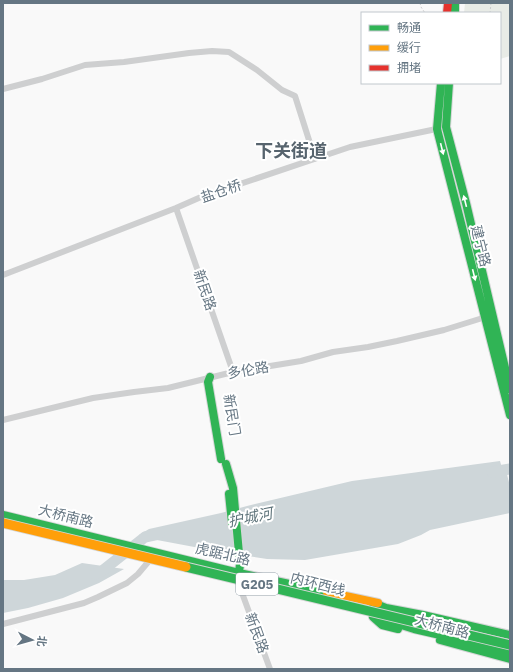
<svg xmlns="http://www.w3.org/2000/svg" width="513" height="672" viewBox="0 0 513 672" font-family="'IBM Plex Sans','Noto Sans SC',sans-serif">
<rect width="100%" height="100%" fill="#f9f9f9"/>
<!-- green -->
<path fill="#e8ebe6" d="M 465,3 L 510,3 L 510,56 L 500,59 L 500,13 L 464,13 Z"/>
<!-- water -->
<path fill="#ced6d9" d="M 500,461 L 502,468 L 505,467 L 510,486 L 510,513 L 430,530 L 421,535 L 398,544 L 305,560 L 267,559 L 221,552 L 141,537 L 139,535 L 149,529 L 221,513 L 247,506 L 352,481 Z
M 82,563 L 124,569 L 99,583 L 63,598 L 28,608 L 3,613 L 3,580 L 24,580 L 55,575 Z"/>
<g fill="none" stroke-linecap="round" stroke-linejoin="round">
<!-- river -->
<path stroke="#ced6d9" stroke-width="11" d="M 492,472 L 510,469
M 95,574 L 102,571 L 145,537 L 159,534"/>
<!-- fast casing -->
<g stroke="#d5d6d7" stroke-width="10">
<path id="fast" d="M 455,3 L 455,13
M 441,83 L 437,129 L 510,415
M 449,83 L 446,127 L 466,203 L 510,389
M 210,377 L 208,382 L 221,459
M 226,464 L 233,488 L 240,564 L 239,573
M 229,494 L 232,523
M 3,515 L 239,573 L 327,592
M 371,602 L 386,608 L 423,615 L 510,635
M 373,617 L 382,625 L 398,629
M 379,618 L 414,629 L 510,651
M 440,640 L 510,659"/>
</g>
<!-- slow casing -->
<g stroke="#d5d6d7" stroke-width="10">
<path id="slow" d="M 327,592 L 378,603"/>
</g>
<!-- jam casing -->
<g stroke="#d5d6d7" stroke-width="10">
<path id="jam" d="M 447,13 L 448,3"/>
</g>
<!-- path -->
<path stroke="#cbcccd" stroke-width="1" stroke-dasharray="2 2" stroke-linecap="butt" d="M 420,3 L 421,7 L 425,13
M 490,13 L 491,3"/>
<!-- street -->
<path stroke="#cecfd0" stroke-width="6" d="M 3,89 L 42,79 L 85,65 L 124,62 L 189,53 L 212,51 L 229,52 L 257,70 L 282,90 L 295,96 L 315,159
M 176,208 L 233,372
M 3,275 L 176,208 L 201,197 L 350,147 L 446,127
M 3,420 L 93,398 L 134,392 L 168,388 L 233,372 L 301,361 L 333,352 L 368,347 L 397,341 L 444,330 L 489,316
M 239,578 L 238,582 L 270,669
M 3,624 L 84,603 L 98,597 L 127,583 L 138,574 L 149,561"/>
<!-- fast -->
<use href="#fast" stroke="#30b455" stroke-width="8"/>
<!-- slow -->
<use href="#slow" stroke="#ff9f0a" stroke-width="8"/>
<!-- jam -->
<use href="#jam" stroke="#e5322d" stroke-width="8"/>
<!-- fast-bridge casing -->
<g stroke="#d5d6d6" stroke-width="11" stroke-linecap="butt">
<path id="fast-bridge" d="M 186,567 L 510,645"/>
</g>
<!-- slow-bridge casing -->
<g stroke="#d5d6d6" stroke-width="11" stroke-linecap="butt">
<path id="slow-bridge" d="M 3,523 L 186,567"/>
</g>
<!-- fast-bridge -->
<use href="#fast-bridge" stroke="#30b455" stroke-width="9"/>
<!-- slow-bridge -->
<use href="#slow-bridge" stroke="#ff9f0a" stroke-width="9"/>
</g>
<!-- one-way arrows -->
<defs><path id="oneway-solid" d="M-6-.8H1V-3.2L6.5 0L1 3.2V.8H-6Z"/></defs>
<g fill="#fff">
<use href="#oneway-solid" transform="translate(442 149) rotate(76)"/>
<use href="#oneway-solid" transform="translate(465 201) rotate(-104)"/>
<use href="#oneway-solid" transform="translate(474 275) rotate(76)"/>
</g>
<g text-anchor="middle" dominant-baseline="central" stroke-width="4" stroke-linejoin="round" paint-order="stroke">
<!-- shield labels -->
<rect fill="#fff" stroke="#939fa8" stroke-width="1" x="236" y="573" width="42" height="22" rx="3"/>
<g font-size="13" font-weight="bold" fill="#657683">
<text x="257" y="584">G205</text>
</g>
<!-- street labels -->
<g font-size="14" fill="#657683" stroke="#fff">
<text transform="translate(221 191) rotate(-19)">盐仓桥</text>
<text transform="translate(481 246) rotate(76)">建宁路</text>
<text transform="translate(205 290) rotate(71)">新民路</text>
<text transform="translate(248 370) rotate(-10)">多伦路</text>
<text transform="translate(232 415) rotate(81)">新民门</text>
<text transform="translate(66 516) rotate(14)">大桥南路</text>
<text transform="translate(223 554) rotate(13)">虎踞北路</text>
<text transform="translate(318 584) rotate(14)">内环西线</text>
<text transform="translate(442 626) rotate(15)">大桥南路</text>
<text transform="translate(257 633) rotate(70)">新民路</text>
</g>
<!-- water labels -->
<g font-size="15" font-style="italic" fill="#60757c" stroke="#fff">
<text transform="translate(250 517) rotate(-11)">护城河</text>
</g>
<!-- district labels -->
<g font-size="18" font-weight="bold" fill="#57646e" stroke="#fff">
<text x="291" y="150">下关街道</text>
</g>
</g>
<!-- border -->
<rect width="513" height="672" fill="none" stroke="#657683" stroke-width="8"/>
<!-- legend -->
<rect x="361" y="12" width="140" height="72" fill="#ffffff" stroke="#c1c8cd"/>
<rect x="369" y="25" width="20" height="6" fill="#30b455" stroke="#c1c8cd"/>
<text x="397" y="32" font-size="12" fill="#657683">畅通</text>
<rect x="369" y="45" width="20" height="6" fill="#ff9f0a" stroke="#c1c8cd"/>
<text x="397" y="52" font-size="12" fill="#657683">缓行</text>
<rect x="369" y="65" width="20" height="6" fill="#e5322d" stroke="#c1c8cd"/>
<text x="397" y="72" font-size="12" fill="#657683">拥堵</text>
<!-- north arrow -->
<g transform="translate(32 640) rotate(96)" stroke="#ffffff" stroke-width="3" paint-order="stroke">
<path d="M0-3L7 15L0 10L-7 15Z" fill="#657683"/>
<text y="-6" font-size="11" font-weight="bold" text-anchor="middle" fill="#657683">北</text>
</g>
</svg>
